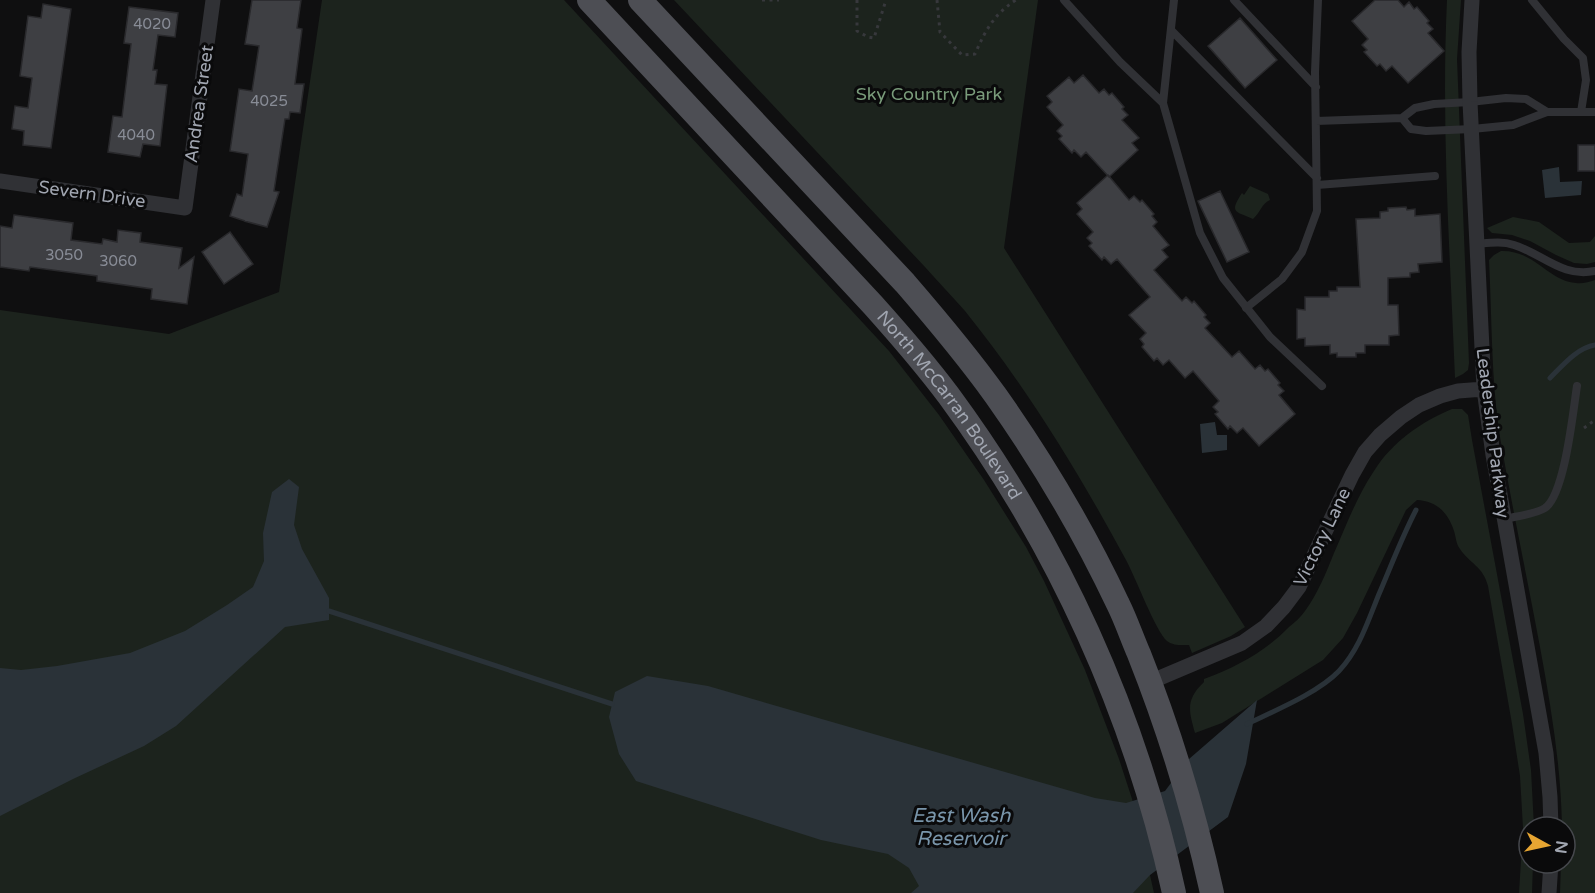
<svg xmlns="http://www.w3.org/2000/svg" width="1595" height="893" viewBox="0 0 1595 893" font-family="'Varela Round',sans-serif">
<rect width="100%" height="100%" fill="#0f0f10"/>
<!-- green -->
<path fill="#1c231d" d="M 322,0 L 564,0 L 889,351 L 939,415 L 984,480 L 1026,547 L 1044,581 L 1085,670 L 1119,759 L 1135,808 L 1154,893 L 0,893 L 0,310 L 169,334 L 279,292 Z
M 674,0 L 1038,0 L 1004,248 L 1245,627 L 1231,636 L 1192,653 L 1189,645 C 1181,645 1174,646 1167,641 C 1156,632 1135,576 1126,560 C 1079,473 1027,388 965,311 C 952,296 938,282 925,267 Z
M 1447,0 L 1461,0 L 1457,59 L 1469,363 L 1468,370 L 1463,374 L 1455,378 C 1450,252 1441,126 1447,0 Z
M 1250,186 L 1268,194 L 1270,200 C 1262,203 1260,213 1253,219 C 1235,211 1229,213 1242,193 L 1244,195 Z
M 1513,217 L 1539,222 L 1569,243 L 1590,242 L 1595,236 L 1595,262 L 1587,264 L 1574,263 L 1556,255 L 1530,241 L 1512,235 L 1492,233 L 1487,228 Z
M 1501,251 C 1535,250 1548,281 1576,283 C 1582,284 1589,282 1595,280 L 1595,893 L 1560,893 L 1561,863 L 1565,863 L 1565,827 L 1562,827 C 1561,766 1551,707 1540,647 C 1527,577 1512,507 1500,437 C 1491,380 1492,318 1489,260 L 1494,255 Z
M 1452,409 L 1462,409 L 1468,415 L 1472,440 L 1523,714 L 1531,770 L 1534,827 L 1529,827 L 1529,863 L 1533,863 L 1532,893 L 1519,893 L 1523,828 L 1520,776 L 1512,724 L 1488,586 C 1483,566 1470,564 1460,549 C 1456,544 1456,537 1454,531 C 1448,512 1436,501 1417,500 L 1406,510 L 1357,613 L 1343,638 L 1323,660 L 1222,723 L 1195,733 C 1189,711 1185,700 1204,682 L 1204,679 C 1236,667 1265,652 1289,627 C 1295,622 1301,617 1305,611 C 1318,593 1326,573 1334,553 C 1346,526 1357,496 1374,471 C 1392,442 1421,422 1452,409 Z"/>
<!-- water -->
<path fill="#2a3238" d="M 1559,167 L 1560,182 L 1582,181 L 1581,195 L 1545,198 L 1542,170 Z
M 1215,422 L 1217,435 L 1227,435 L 1227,450 L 1202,453 L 1200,424 Z
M 289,479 L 299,487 L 294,525 L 302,549 L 329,598 L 329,620 L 285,627 L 176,726 L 144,746 L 73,779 L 0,816 L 0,668 L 21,670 L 57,666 L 130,653 L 185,631 L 227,605 L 253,587 L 264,561 L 263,533 L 272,492 Z
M 647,676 L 708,686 L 1095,798 L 1126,803 L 1165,791 L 1189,759 L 1257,700 L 1246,764 L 1228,817 L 1150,875 L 1133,893 L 911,893 L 919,886 L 909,868 L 888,854 L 821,840 L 636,781 L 619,754 L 609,717 L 615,692 Z"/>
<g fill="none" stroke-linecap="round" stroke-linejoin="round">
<!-- stream -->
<path stroke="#2a3238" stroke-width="5" d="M 1550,378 C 1563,365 1577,348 1595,345
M 329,611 L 612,704
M 1247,724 C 1274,711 1318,693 1339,671 C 1359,650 1368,621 1379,594 C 1391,566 1402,537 1416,510"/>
</g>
<!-- building -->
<path fill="#3e3f43" stroke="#29292c" stroke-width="1.5" d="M 252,0 L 301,0 L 297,28 L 302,29 L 295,84 L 304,84 L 300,113 L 290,112 L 289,119 L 285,119 L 274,191 L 279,192 L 267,227 L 244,221 L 245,221 L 230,216 L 237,194 L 242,196 L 248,154 L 230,151 L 239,89 L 252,91 L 259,46 L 245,44 Z
M 1375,0 L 1398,0 L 1404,7 L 1409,2 L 1414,9 L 1417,7 L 1429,21 L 1427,23 L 1433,29 L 1428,33 L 1444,51 L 1408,83 L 1392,66 L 1386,71 L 1380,64 L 1377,66 L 1364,52 L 1367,50 L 1362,45 L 1368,39 L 1352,21 Z
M 43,4 L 71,9 L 51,148 L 23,145 L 24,131 L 12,129 L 15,106 L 28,108 L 32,78 L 20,76 L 28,16 L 41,18 Z
M 129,7 L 178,13 L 175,37 L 158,35 L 153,70 L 157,70 L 155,84 L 167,85 L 160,146 L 143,144 L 140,157 L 108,152 L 113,116 L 122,117 L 131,44 L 124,43 Z
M 1240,18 L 1277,60 L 1245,88 L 1208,46 Z
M 1083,75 L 1099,93 L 1104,89 L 1109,95 L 1112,93 L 1124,107 L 1122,109 L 1128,115 L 1122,120 L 1139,138 L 1132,143 L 1138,150 L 1109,177 L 1086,152 L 1081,157 L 1074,150 L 1072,153 L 1059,139 L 1062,136 L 1057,131 L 1063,125 L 1047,107 L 1052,102 L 1047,96 L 1069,77 L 1074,83 Z
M 1578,145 L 1595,145 L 1595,171 L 1578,171 Z
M 1108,175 L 1129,200 L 1134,196 L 1140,202 L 1142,200 L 1154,214 L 1152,216 L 1157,222 L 1153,226 L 1169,245 L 1162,250 L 1168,257 L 1154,270 L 1182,301 L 1186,297 L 1192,303 L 1194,301 L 1206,315 L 1204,317 L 1210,323 L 1205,328 L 1232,357 L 1239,351 L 1255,369 L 1260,365 L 1265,371 L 1268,369 L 1280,383 L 1278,385 L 1284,391 L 1279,395 L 1295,414 L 1259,446 L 1243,428 L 1237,433 L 1230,426 L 1228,429 L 1215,414 L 1218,412 L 1213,407 L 1219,401 L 1193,371 L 1185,378 L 1169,360 L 1163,365 L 1157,358 L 1154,361 L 1142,347 L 1144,344 L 1140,339 L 1146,333 L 1129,315 L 1150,297 L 1117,259 L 1111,264 L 1104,257 L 1102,260 L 1089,246 L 1092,243 L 1087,238 L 1093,232 L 1077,214 L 1082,209 L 1077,203 Z
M 1220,191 L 1249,252 L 1227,262 L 1198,201 Z
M 1406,207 L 1407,210 L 1415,209 L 1415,216 L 1440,214 L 1442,262 L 1418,264 L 1419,272 L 1410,273 L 1410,277 L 1388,278 L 1388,305 L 1398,305 L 1399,335 L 1389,336 L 1389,345 L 1365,345 L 1365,353 L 1356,353 L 1356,357 L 1337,357 L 1337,353 L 1330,354 L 1330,345 L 1305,346 L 1305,338 L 1297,339 L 1297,309 L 1305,310 L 1305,297 L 1329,297 L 1329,291 L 1337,291 L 1337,287 L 1360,287 L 1356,219 L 1380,218 L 1380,212 L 1388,211 L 1388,208 Z
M 14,215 L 73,223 L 71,240 L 102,244 L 103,239 L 117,242 L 118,230 L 141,233 L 140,242 L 182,248 L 179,268 L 194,257 L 187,304 L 151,299 L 152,289 L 97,281 L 97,276 L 30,267 L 29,271 L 0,267 L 0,226 L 12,228 Z
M 230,232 L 253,264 L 224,284 L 202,252 Z"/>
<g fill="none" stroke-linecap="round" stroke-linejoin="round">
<!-- path -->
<path stroke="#37383c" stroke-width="3" stroke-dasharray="3 4.5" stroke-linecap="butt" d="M 762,0 L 779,0
M 857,0 L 857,31 L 868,37 L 874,38 L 886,0
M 937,0 L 940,32 L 962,55 L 975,54 C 985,31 994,14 1016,0
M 1584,428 L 1595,420"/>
<!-- service -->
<path stroke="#303135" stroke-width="8" d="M 1064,0 L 1120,62 L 1163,103 L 1200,233 L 1223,278 L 1270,337 L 1322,386
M 1234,0 L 1316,87
M 1532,0 L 1564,39 L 1583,58 L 1586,80 L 1581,112
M 1171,30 L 1317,178
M 1163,103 L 1174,0
M 1547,112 L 1526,99 L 1506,98 L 1470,102 L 1434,104 L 1415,108 L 1402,118 L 1411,129 L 1426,131 L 1472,129 L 1513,125 L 1547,112 L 1595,112
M 1316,121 L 1402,118
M 1317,185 L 1435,176
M 1476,244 C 1489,243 1502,241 1514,245 C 1543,254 1562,278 1595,271
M 1246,308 L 1282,279 L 1302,252 L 1317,211 L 1315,72 L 1318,0
M 1504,519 C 1517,516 1534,515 1545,508 C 1565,494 1573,411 1577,386"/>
<!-- minor -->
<path stroke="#303135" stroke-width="15" d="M 1472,0 L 1469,52 L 1470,102 L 1484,389 L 1493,455 L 1546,753 L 1550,797 L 1551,827
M 0,181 L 185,208 L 213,0
M 1150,682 L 1242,643 L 1266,626 L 1284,607 L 1299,587 L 1352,475 L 1365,452 L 1380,435 L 1401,417 L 1419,405 L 1440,396 L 1458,391 L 1484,389
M 1549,893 L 1551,863"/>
<!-- primary -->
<g stroke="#4d4e54" stroke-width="24">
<path id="s1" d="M 589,0 L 873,305 C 899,334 925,364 949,396 C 1058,544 1135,713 1174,893"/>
<path d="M 640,0 L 905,283 C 937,320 968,357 996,396 C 1042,461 1084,532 1118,604 C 1126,620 1132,638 1139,654 C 1170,732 1194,811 1212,893"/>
</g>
</g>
<g text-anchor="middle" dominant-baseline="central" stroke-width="6" stroke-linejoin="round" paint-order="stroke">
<!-- number labels -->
<g font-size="15" fill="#888c96">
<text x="152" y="24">4020</text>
<text x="269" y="101">4025</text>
<text x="136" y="135">4040</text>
<text x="64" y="255">3050</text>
<text x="118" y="261">3060</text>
</g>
<!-- park labels -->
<g font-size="18" fill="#799b7a" stroke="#0a0a0b">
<text x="929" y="94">Sky Country Park</text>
</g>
<!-- street labels -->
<g font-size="18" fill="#a1a6b1" stroke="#0a0a0b">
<text transform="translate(199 104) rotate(-82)">Andrea Street</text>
<text transform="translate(92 194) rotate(8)">Severn Drive</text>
<text stroke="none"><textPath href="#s1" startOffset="543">North McCarran Boulevard</textPath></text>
<text transform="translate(1493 433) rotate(83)">Leadership Parkway</text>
<text transform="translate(1322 537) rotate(-64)">Victory Lane</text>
</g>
<!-- water labels -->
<g font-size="20" font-style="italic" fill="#7995aa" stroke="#0a0a0b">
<text x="961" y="816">East Wash<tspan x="961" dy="23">Reservoir</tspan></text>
</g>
</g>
<!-- north arrow -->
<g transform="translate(1547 845) rotate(98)"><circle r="28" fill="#0a0a0b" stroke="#46484d" stroke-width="1.5"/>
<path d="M0-4.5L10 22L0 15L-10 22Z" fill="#e6a532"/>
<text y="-9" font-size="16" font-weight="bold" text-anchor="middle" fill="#a1a6b1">N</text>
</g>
</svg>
